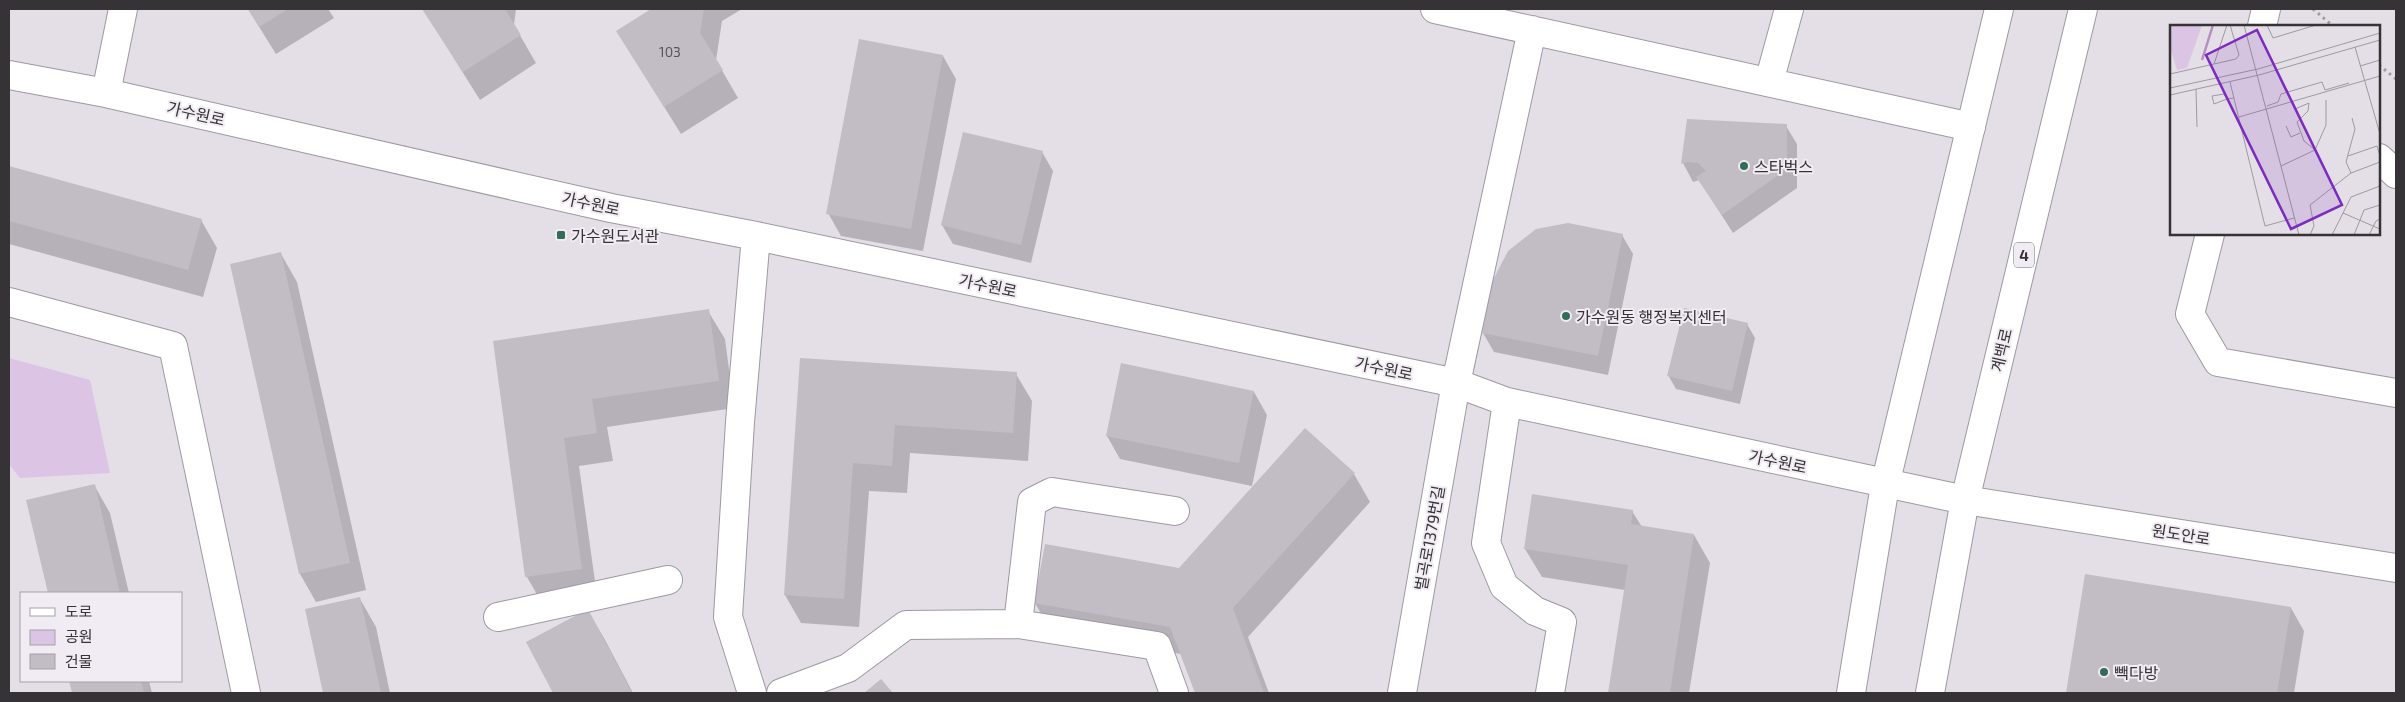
<svg xmlns="http://www.w3.org/2000/svg" width="2405" height="702" viewBox="0 0 2405 702" font-family="'Exo 2','Noto Sans KR',sans-serif">
<rect width="100%" height="100%" fill="#e4dee6"/>
<!-- green -->
<path fill="#dcc4e4" d="M 9,358 L 90,380 L 110,473 L 20,478 L 9,464 Z"/>
<!-- shadow -->
<path fill="#0003" d="M 248,9 L 328,9 L 334,18 L 276,54 Z
M 423,9 L 516,9 L 514,25 L 536,63 L 480,100 Z
M 653,9 L 742,9 L 722,21 L 716,60 L 738,98 L 681,134 L 617,31 Z
M 943,56 L 956,79 L 923,251 L 841,236 L 828,213 Z
M 1786,126 L 1797,144 L 1797,188 L 1733,233 L 1699,180 L 1693,182 L 1683,163 Z
M 1042,152 L 1053,171 L 1031,263 L 953,244 L 942,225 Z
M 9,167 L 201,220 L 217,248 L 203,297 L 9,244 Z
M 1622,235 L 1633,254 L 1608,375 L 1494,352 L 1483,333 Z
M 281,254 L 297,282 L 366,590 L 316,602 L 300,574 L 232,265 Z
M 708,311 L 725,339 L 734,408 L 607,427 L 613,461 L 579,466 L 597,596 L 543,605 L 527,577 L 494,342 Z
M 1747,324 L 1755,338 L 1740,404 L 1676,389 L 1668,375 Z
M 801,359 L 1016,374 L 1032,401 L 1028,461 L 910,453 L 907,493 L 869,491 L 859,627 L 801,623 L 785,595 Z
M 1254,392 L 1267,415 L 1252,486 L 1120,459 L 1107,436 Z
M 1354,474 L 1370,502 L 1248,637 L 1269,693 L 1196,693 L 1181,654 L 1051,631 L 1035,603 L 1179,569 Z
M 94,485 L 110,513 L 129,593 L 49,593 L 28,501 Z
M 1632,511 L 1642,527 L 1694,535 L 1710,563 L 1689,693 L 1609,693 L 1625,590 L 1542,577 L 1525,549 Z
M 2086,576 L 2291,608 L 2304,631 L 2294,693 L 2067,693 Z
M 360,599 L 376,627 L 390,693 L 324,693 L 306,610 Z
M 588,611 L 604,638 L 633,693 L 554,693 L 528,642 Z
M 70,681 L 149,681 L 152,693 L 73,693 Z"/>
<!-- building -->
<path fill="#c2bdc4" d="M 248,9 L 288,9 L 259,27 Z
M 422,9 L 505,9 L 521,35 L 463,72 Z
M 651,9 L 704,9 L 700,33 L 723,70 L 664,107 L 616,31 Z
M 859,39 L 943,55 L 911,229 L 826,214 Z
M 1687,119 L 1787,124 L 1787,169 L 1722,215 L 1696,177 L 1706,171 L 1698,163 L 1688,162 L 1681,164 Z
M 963,132 L 1043,151 L 1021,245 L 941,225 Z
M 9,166 L 202,219 L 188,270 L 9,221 Z
M 1568,223 L 1623,234 L 1598,356 L 1482,333 L 1492,282 L 1508,251 L 1536,229 Z
M 281,252 L 350,563 L 299,574 L 230,264 Z
M 1684,308 L 1748,323 L 1732,391 L 1667,376 Z
M 709,309 L 719,381 L 592,399 L 597,433 L 564,438 L 582,569 L 525,577 L 493,341 Z
M 800,358 L 1017,372 L 1013,433 L 895,425 L 892,466 L 853,463 L 844,599 L 784,595 Z
M 1121,363 L 1254,391 L 1239,463 L 1106,436 Z
M 1305,428 L 1355,473 L 1233,608 L 1264,693 L 1195,693 L 1170,627 L 1034,603 L 1045,544 L 1179,568 Z
M 95,484 L 120,593 L 48,593 L 26,500 Z
M 1532,494 L 1633,510 L 1631,524 L 1694,534 L 1670,693 L 1608,693 L 1628,565 L 1524,549 Z
M 2085,574 L 2291,607 L 2277,693 L 2066,693 Z
M 360,597 L 381,693 L 323,693 L 305,609 Z
M 588,609 L 632,693 L 553,693 L 526,642 Z
M 881,679 L 893,693 L 864,693 Z
M 69,681 L 141,681 L 144,693 L 72,693 Z"/>
<g fill="none" stroke-linecap="round" stroke-linejoin="round">
<!-- minor casing -->
<g stroke="#9e99a0" stroke-width="30">
<path id="minor" d="M 1435,9 L 1971,127
M 2262,26 L 2266,9
M 9,75 L 106,93 L 611,208 L 756,236 L 1456,383 L 1507,402 L 1965,500 L 2396,568
M 1769,82 L 1789,9
M 106,93 L 123,9
M 2379,158 L 2396,174
M 2210,234 L 2190,314 L 2218,362 L 2396,393
M 9,302 L 173,346 L 246,693
M 1507,402 L 1486,543 L 1504,586 L 1535,611 L 1562,622 L 1550,693
M 498,617 L 668,580
M 1018,624 L 1032,502 L 1052,492 L 1175,511
M 752,693 L 728,617 L 740,422 L 756,236
M 781,693 L 848,668 L 906,625 L 1018,624 L 1157,646 L 1174,693
M 1402,693 L 1456,383 L 1532,30"/>
</g>
<!-- major casing -->
<g stroke="#9e99a0" stroke-width="30">
<path id="major" d="M 1851,693 L 1885,485 L 1999,9
M 1930,693 L 1965,500 L 2083,9"/>
</g>
<!-- path -->
<path stroke="#a09ca2" stroke-width="3" stroke-dasharray="2.5 4" stroke-linecap="butt" d="M 2313,9 L 2333,26
M 2379,65 L 2396,79"/>
<!-- minor -->
<use href="#minor" stroke="#fff" stroke-width="28"/>
<!-- major -->
<use href="#major" stroke="#fff" stroke-width="28"/>
</g>
<!-- markers -->
<g fill="#326c56" stroke="#f1ebf3" stroke-width="2">
<circle cx="1744" cy="166" r="5"/>
<rect x="556" y="230" width="10" height="10" rx="2.5"/>
<circle cx="1566" cy="316" r="5"/>
<circle cx="2104" cy="672" r="5"/>
</g>
<g text-anchor="middle" dominant-baseline="central" stroke-width="4" stroke-linejoin="round" paint-order="stroke">
<!-- number labels -->
<g font-size="14" fill="#58565a">
<text x="670" y="51">103</text>
</g>
<!-- shield labels -->
<rect fill="#f1ebf3" stroke="#6d6a6f" stroke-width="1" x="2014" y="242.5" width="20" height="25" rx="4"/>
<g font-size="15" font-weight="bold" fill="#353336">
<text x="2024" y="255">4</text>
</g>
<!-- street labels -->
<g font-size="16" fill="#353336" stroke="#f1ebf3">
<text transform="translate(196 113) rotate(13)">가수원로</text>
<text transform="translate(591 203) rotate(12)">가수원로</text>
<text transform="translate(988 285) rotate(12)">가수원로</text>
<text transform="translate(2001 350) rotate(-77)">계백로</text>
<text transform="translate(1384 368) rotate(12)">가수원로</text>
<text transform="translate(1778 461) rotate(12)">가수원로</text>
<text transform="translate(2181 534) rotate(9)">원도안로</text>
<text transform="translate(1429 538) rotate(-80)">벌곡로1379번길</text>
</g>
<!-- poi labels -->
<g font-size="16" fill="#353336" stroke="#f1ebf3" text-anchor="start">
<text x="1754" y="166">스타벅스</text>
<text x="571" y="235">가수원도서관</text>
<text x="1576" y="316">가수원동 행정복지센터</text>
<text x="2114" y="672">빽다방</text>
</g>
</g>
<!-- overview -->
<g transform="translate(2170 25)">
<rect width="210" height="210" fill="#e4dee6"/>
<path d="M 0,0 L 32,0 L 17,43 L 7,45 L 0,22 Z" fill="#dcc4e4"/>
<path fill="none" stroke="#b68fc2" stroke-width="2.5" d="M 32,35 L 43,0"/>
<path fill="none" stroke="#9e9aa0" stroke-width="1" d="M 74,0 L 129,210M 97,0 L 103,13 L 146,0M 185,22 L 210,109M 44,39 L 57,0M 190,41 L 210,35M 0,49 L 66,34 L 69,30 L 60,0M 60,57 L 95,201 L 124,193M 0,63 L 88,44 L 210,8M 26,64 L 27,102M 0,70 L 89,50 L 210,15M 57,74 L 44,79 L 42,71 L 54,69 L 57,74 L 64,73M 97,81 L 108,77 L 111,69 L 152,57 L 155,65 L 179,58M 125,84 L 139,78 L 138,86 L 127,97 L 134,116 L 145,125M 69,92 L 210,51M 116,101 L 121,112 L 130,108M 178,131 L 207,121 L 210,131M 111,141 L 145,125 L 156,100 L 156,75M 181,148 L 176,137 L 185,104 L 182,93M 173,188 L 210,204M 140,210 L 144,201 L 140,180 L 181,148 L 210,137M 162,210 L 181,172 L 210,161M 184,210 L 194,185 L 210,180M 199,210 L 206,196 L 210,194"/>
<path fill="#7b2cbf" fill-opacity="0.15" stroke="#7b2cbf" stroke-width="2.5" d="M 87,5 L 172,180 L 121,204 L 36,30 Z"/>
<rect width="210" height="210" fill="none" stroke="#353336" stroke-width="2.5"/>
</g>
<!-- border -->
<rect width="2405" height="702" fill="none" stroke="#353336" stroke-width="20"/>
<!-- legend -->
<rect x="20" y="592" width="162" height="90" fill="#f1ebf3" stroke="#a6a1a7"/>
<rect x="30" y="608" width="25" height="8" fill="#ffffff" stroke="#a6a1a7"/>
<text x="65" y="617" font-size="15" fill="#353336">도로</text>
<rect x="30" y="630" width="25" height="15" fill="#dcc4e4" stroke="#a6a1a7"/>
<text x="65" y="642" font-size="15" fill="#353336">공원</text>
<rect x="30" y="654" width="25" height="15" fill="#c2bdc4" stroke="#a6a1a7"/>
<text x="65" y="667" font-size="15" fill="#353336">건물</text>
</svg>
